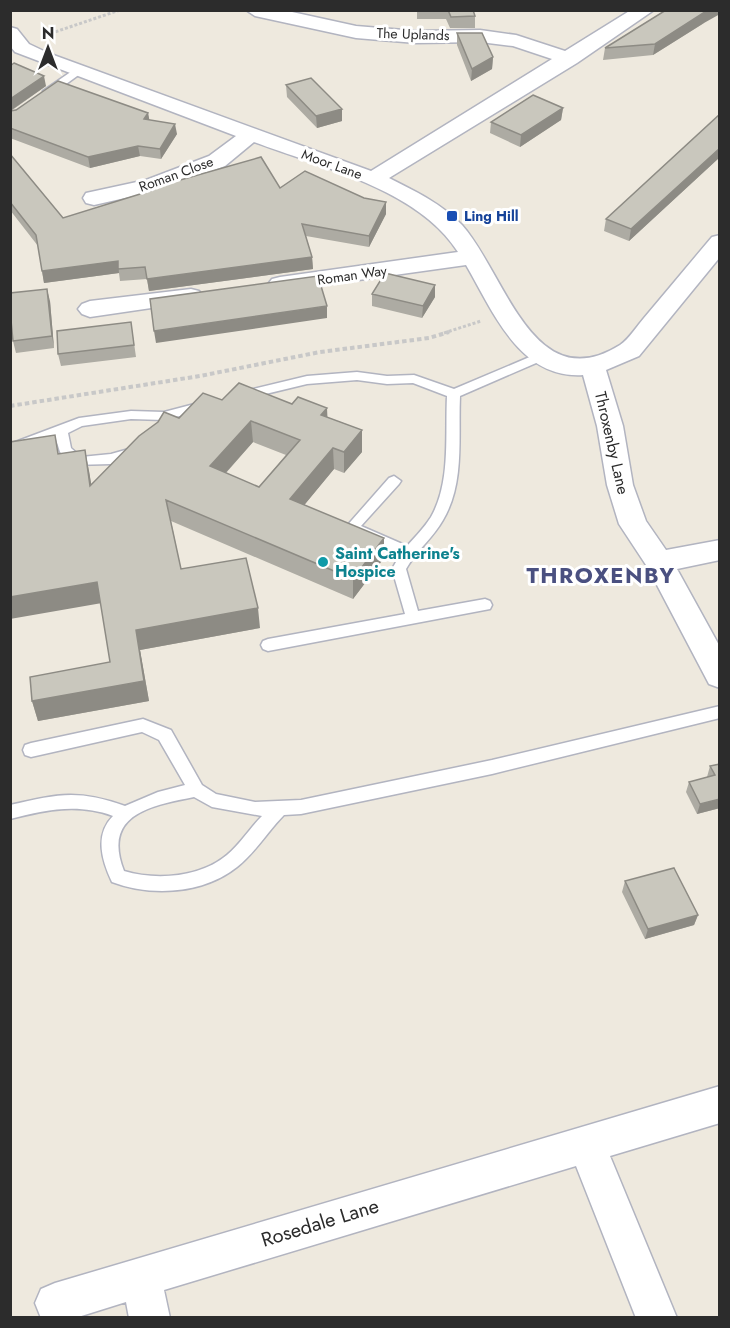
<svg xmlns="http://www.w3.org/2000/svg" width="730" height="1328" viewBox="0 0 730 1328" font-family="Jost,sans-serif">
<rect width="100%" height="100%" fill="#eee9de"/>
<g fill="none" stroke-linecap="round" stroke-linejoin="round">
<!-- lane casing -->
<g stroke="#b2b4c0" stroke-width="3">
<path id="lane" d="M 75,69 L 84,71 L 51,95 L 43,95 L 43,91 Z
M 539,353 L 545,357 L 543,360 L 460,396 C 458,437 465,483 443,520 C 433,538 416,551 406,569 L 418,611 L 485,599 L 490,601 L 492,605 L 490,609 L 268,651 L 263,649 L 261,645 L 263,641 L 268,639 L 405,614 L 392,569 L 400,555 L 347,532 L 345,528 L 389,478 L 394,476 L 401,481 L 399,484 L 361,526 L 407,546 C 415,537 424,528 431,517 C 451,482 445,436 447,396 L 413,383 L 387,384 L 357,380 L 307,384 L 241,400 L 235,396 L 237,393 L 307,376 L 357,372 L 387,376 L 414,375 L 454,389 Z
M 206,401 L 211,402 L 211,408 L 164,420 L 131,419 L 82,426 L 68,433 L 71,448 L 81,457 L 111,454 L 136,447 L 143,452 L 141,455 L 111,464 L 73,465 L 60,452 L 55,436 L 10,453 L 10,444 L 79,418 L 131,411 L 164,412 Z
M 720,706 L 720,718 L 492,774 L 301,814 L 284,815 C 268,831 255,853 237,867 C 203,894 152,897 112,882 C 102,861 94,835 113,816 C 77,803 46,810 10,819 L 10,805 C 58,794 78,789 125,806 L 158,792 L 185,785 L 159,740 L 142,732 L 31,757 L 25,755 L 23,750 L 25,745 L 31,743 L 143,719 L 171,730 L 202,785 L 216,794 L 255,802 L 301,800 L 492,760 ZM 194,797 L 212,807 L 262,816 C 250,828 241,843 227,855 C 201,877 157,881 124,871 C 102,815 149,806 194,797 Z"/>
</g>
<!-- street casing -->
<g stroke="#b2b4c0" stroke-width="3">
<path id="street" d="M 246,10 L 283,10 L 356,26 L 416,31 L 480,30 L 516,35 L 565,51 L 631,10 L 654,10 L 577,63 L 389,178 C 415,191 442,204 462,225 C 505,273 533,400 620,345 C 629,339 637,326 644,318 C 667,291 689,264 712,237 L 720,235 L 720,257 L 639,356 L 606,370 L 623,426 L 633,485 L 646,521 L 666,550 L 720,540 L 720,560 L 677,569 L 720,647 L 720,688 L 709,684 L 648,568 L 619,524 L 607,485 L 597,426 L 583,375 C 519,379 493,311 466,265 L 280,291 L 272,289 L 268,284 L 272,279 L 280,277 L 458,252 C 418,189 320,167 254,142 L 225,166 L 160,190 L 94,205 L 86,203 L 83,198 L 86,193 L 146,180 L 209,156 L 236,136 L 15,52 L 10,46 L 10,27 L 17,29 L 29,44 L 48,53 L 371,171 L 552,59 L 513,46 L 480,42 L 416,43 L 356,38 L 255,16 Z
M 191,289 L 199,291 L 203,296 L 199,301 L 90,317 L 82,314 L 78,309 L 82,304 L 90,301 Z
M 720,1086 L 720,1123 L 610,1156 L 677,1318 L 636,1318 L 576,1166 L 164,1290 L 170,1318 L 129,1318 L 126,1302 L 75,1318 L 41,1318 L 35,1303 L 41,1289 L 55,1283 Z"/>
</g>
<!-- path-far1 -->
<path stroke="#c8c8c8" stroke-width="3" stroke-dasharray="3 2" stroke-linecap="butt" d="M 46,35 L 120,10
M 444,333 L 481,321"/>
<!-- path -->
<path stroke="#c8c8c8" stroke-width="4" stroke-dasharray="4.5 3" stroke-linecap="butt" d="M 10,406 L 200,376 L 320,352 L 429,338 L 449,332"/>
<!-- lane -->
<use href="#lane" fill="#fff" fill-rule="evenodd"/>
<!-- street -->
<use href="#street" fill="#fff" fill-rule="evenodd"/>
</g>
<!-- wall -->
<path fill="#adaba3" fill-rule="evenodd" d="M 417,10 L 473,10 L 475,16 L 475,28 L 450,28 L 446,19 L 417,19 Z
M 704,23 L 653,55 L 603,60 L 605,48 Z
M 457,33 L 493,57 L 492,69 L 471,81 L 457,45 Z
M 10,66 L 46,86 L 11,111 L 148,113 L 149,120 L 177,134 L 161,159 L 140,156 L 90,168 L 10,138 Z
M 286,85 L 342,121 L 317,128 L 287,97 Z
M 563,108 L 561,120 L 520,147 L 490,133 L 491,122 Z
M 720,114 L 720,157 L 629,241 L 604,231 L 606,219 Z
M 10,154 L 63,218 L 152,191 L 152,188 L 280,188 L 364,198 L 386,202 L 386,214 L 369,247 L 306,236 L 312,257 L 313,269 L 149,291 L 147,279 L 120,281 L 119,273 L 44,283 L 38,246 L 10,210 Z
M 372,294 L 435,297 L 422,318 L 372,306 Z
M 50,301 L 54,348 L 16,353 L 13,341 Z
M 131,322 L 136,357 L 61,366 L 58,354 Z
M 222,400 L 292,404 L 327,408 L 327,417 L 362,430 L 362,452 L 344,473 L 334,469 L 304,505 L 384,558 L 353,599 L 171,521 L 181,569 L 260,628 L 140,650 L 149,701 L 38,721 L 32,701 L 110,662 L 101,603 L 59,454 L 89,471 L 91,484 L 179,418 ZM 253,442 L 286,455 L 259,487 L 226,473 Z
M 720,764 L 720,808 L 697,814 L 686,792 L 689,782 L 707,777 L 710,766 Z
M 625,881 L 698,915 L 694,925 L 645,939 L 622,892 Z"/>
<!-- shaded-wall -->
<path fill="#8d8b84" d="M 708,10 L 720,10 L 720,14 L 704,23 L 653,55 L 655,44 Z
M 493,57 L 492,69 L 471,81 L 472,69 Z
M 44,76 L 46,86 L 10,111 L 10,99 Z
M 563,108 L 561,120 L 520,147 L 521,135 Z
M 342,109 L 342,121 L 317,128 L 316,116 Z
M 148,113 L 150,123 L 144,119 Z
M 175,124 L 177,134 L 161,159 L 160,149 Z
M 138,146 L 140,156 L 90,168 L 88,157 Z
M 720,148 L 720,157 L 629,241 L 631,229 Z
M 386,202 L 386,214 L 369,247 L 369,236 Z
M 312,257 L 313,269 L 149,291 L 147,279 Z
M 118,261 L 119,273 L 44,283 L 42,271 Z
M 435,285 L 435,297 L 422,318 L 423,306 Z
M 47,289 L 50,301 L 54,348 L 52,336 Z
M 327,306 L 327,318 L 156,343 L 154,331 Z
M 327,408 L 328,429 L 321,415 Z
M 251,421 L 253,442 L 213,487 L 210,466 Z
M 362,430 L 362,452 L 344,473 L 344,452 Z
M 333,448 L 334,469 L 292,520 L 290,499 Z
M 85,450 L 89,471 L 95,506 L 90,486 Z
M 384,538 L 384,558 L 353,599 L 353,579 Z
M 97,582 L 102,603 L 10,619 L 10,597 Z
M 258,608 L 260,628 L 140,650 L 149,701 L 38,721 L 32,701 L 144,681 L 136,630 Z
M 720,799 L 720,808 L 697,814 L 700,804 Z
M 698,915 L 694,925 L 645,939 L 648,929 Z"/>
<!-- building -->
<path fill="#c9c7bd" stroke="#8d8b84" stroke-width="1.5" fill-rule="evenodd" d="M 448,10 L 473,10 L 475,16 L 451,17 Z
M 666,10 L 708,10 L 655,44 L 605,48 Z
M 457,33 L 482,33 L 493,57 L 472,69 Z
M 14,63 L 44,76 L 10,99 L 10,66 Z
M 311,78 L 342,109 L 316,116 L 286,85 Z
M 58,81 L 148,113 L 144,119 L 175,124 L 160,149 L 138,146 L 88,157 L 10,128 L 10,111 L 16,110 Z
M 533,95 L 563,108 L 521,135 L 491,122 Z
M 720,114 L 720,148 L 631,229 L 606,219 Z
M 10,154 L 63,218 L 153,190 L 152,188 L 261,157 L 280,188 L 305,171 L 364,198 L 386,202 L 369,236 L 302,224 L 312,257 L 147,279 L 145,267 L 118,269 L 118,261 L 42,271 L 36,235 L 10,202 Z
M 385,273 L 435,285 L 423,306 L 372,294 Z
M 318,276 L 327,306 L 154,331 L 150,299 Z
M 47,289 L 52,336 L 13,341 L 10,310 L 10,293 Z
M 131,322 L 134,345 L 58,354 L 57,331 Z
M 239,383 L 292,404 L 298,397 L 327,408 L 321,415 L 362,430 L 344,452 L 333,448 L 290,499 L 384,538 L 353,579 L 166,500 L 181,569 L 246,558 L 258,608 L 136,630 L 144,681 L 32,701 L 30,677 L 110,662 L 97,582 L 10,597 L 10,442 L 55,435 L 58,454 L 85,450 L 90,486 L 139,436 L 158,422 L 164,412 L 179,418 L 203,393 L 222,400 ZM 251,421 L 300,440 L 259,487 L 210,466 Z
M 720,764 L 720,799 L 700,804 L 689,782 L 715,775 L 710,766 Z
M 674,868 L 698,915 L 648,929 L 625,881 Z"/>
<!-- markers -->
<rect fill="#1a4fb4" stroke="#fff" stroke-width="2" x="446" y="210" width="12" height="12" rx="3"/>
<circle fill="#0f9aa8" stroke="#fff" stroke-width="2" cx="323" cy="562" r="6"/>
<g text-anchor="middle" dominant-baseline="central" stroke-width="6" stroke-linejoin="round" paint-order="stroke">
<!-- far-street labels -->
<g font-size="14" fill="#2c2c2c" stroke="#fff">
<text transform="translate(413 34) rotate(2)">The Uplands</text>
<text transform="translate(332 164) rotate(20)">Moor Lane</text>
<text transform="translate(176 174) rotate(-20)">Roman Close</text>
<text transform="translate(352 275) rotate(-8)">Roman Way</text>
</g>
<!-- far-transit labels -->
<g font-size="14" font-weight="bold" fill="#164399" stroke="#fff" text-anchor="start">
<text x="464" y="216">Ling Hill</text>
</g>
<!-- street labels -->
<g font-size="16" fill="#2c2c2c" stroke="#fff">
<text transform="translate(612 443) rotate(77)">Throxenby Lane</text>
</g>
<!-- culture labels -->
<g font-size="16" font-weight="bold" fill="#0d838f" stroke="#fff" text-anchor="start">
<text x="335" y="553">Saint Catherine's<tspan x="335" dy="18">Hospice</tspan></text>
</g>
<!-- near-street labels -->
<g font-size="20" fill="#2c2c2c" stroke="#fff">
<text transform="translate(320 1223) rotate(-17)">Rosedale Lane</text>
</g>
<!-- district labels -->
<g font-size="22" font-weight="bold" letter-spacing="1.5" fill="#4a5080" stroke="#fff">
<text x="601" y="575">THROXENBY</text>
</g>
</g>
<!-- border -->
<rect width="730" height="1328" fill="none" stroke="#2c2c2c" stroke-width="24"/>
<!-- north arrow -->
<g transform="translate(48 48)" stroke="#ffffff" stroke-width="4.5" paint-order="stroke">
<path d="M0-4.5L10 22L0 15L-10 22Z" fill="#2c2c2c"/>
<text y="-9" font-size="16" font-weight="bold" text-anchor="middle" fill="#2c2c2c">N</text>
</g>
</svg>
